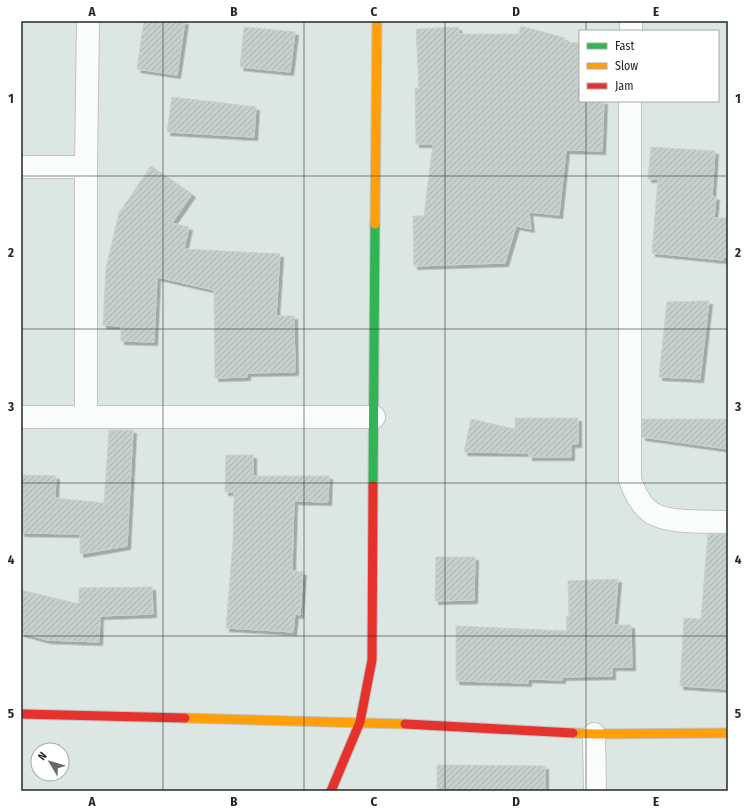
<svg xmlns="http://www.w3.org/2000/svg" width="749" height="812" viewBox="0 0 749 812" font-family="'Fira Sans Condensed',sans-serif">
<defs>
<pattern id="building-hatch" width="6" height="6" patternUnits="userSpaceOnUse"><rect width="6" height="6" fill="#c7cfcc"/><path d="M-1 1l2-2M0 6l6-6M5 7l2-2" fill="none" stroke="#abb2af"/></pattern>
<filter id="shadow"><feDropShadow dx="3.5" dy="3.5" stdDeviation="0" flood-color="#0004"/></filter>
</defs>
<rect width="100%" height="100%" fill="#dce6e3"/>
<!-- building -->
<path fill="url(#building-hatch)" stroke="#c8d1ce" filter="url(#shadow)" d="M 144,21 L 185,21 L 177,75 L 137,69 Z
M 521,26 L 565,38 L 564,42 L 580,43 L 577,98 L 580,98 L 580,101 L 604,101 L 602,151 L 566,150 L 559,215 L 529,212 L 531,229 L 516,226 L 505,263 L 414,266 L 413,216 L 424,216 L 433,144 L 416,144 L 415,89 L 419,88 L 416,29 L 458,27 L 459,34 L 519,34 Z
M 244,27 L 295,32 L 290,72 L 240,67 Z
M 172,97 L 256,107 L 254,137 L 167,132 Z
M 651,147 L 715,151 L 712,196 L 716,197 L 714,218 L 728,218 L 728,257 L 723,257 L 723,260 L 652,253 L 658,179 L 648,179 Z
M 151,166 L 192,194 L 172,223 L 189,227 L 184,249 L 280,254 L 276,316 L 294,316 L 295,372 L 247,373 L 247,377 L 215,378 L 214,290 L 157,277 L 154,342 L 121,341 L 121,326 L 103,325 L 106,268 L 119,213 Z
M 709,301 L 700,379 L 659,377 L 667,302 Z
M 515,418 L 578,418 L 578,444 L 571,444 L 571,457 L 529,457 L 529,453 L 464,452 L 471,419 L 515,429 Z
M 642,419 L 728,419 L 728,449 L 642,437 Z
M 109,430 L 133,430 L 127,546 L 80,554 L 80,534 L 21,533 L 21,475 L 56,476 L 55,498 L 104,503 Z
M 226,455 L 253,455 L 253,476 L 329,476 L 328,502 L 294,501 L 292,571 L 303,572 L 300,615 L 295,614 L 293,632 L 226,628 L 233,542 L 234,492 L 225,492 Z
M 708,534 L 728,534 L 728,689 L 680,686 L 684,618 L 701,619 Z
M 436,557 L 475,557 L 474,600 L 435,601 Z
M 618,579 L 614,625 L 631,625 L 632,667 L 612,667 L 612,676 L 562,677 L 562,680 L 528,679 L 528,683 L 456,681 L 456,626 L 567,631 L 566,616 L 569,616 L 568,581 Z
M 152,587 L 153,614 L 100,616 L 99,642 L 47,640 L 21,633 L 21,590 L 79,604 L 79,588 Z
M 437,765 L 545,766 L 545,791 L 437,791 Z"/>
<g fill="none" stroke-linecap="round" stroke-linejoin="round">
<!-- street casing -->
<g stroke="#c2c3c2" stroke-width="24">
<path id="street" d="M 631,31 L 631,21
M 630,101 L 630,480 C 634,491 641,506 652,513 C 669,524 708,521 728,522
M 21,167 L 86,167
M 21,417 L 374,417
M 86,417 L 86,167 L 88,21
M 594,734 L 595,791"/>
</g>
<!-- fast casing -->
<g stroke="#c2c3c2" stroke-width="11">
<path id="fast" d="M 373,486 L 375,224"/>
</g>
<!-- slow casing -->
<g stroke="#c2c3c2" stroke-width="11">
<path id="slow" d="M 375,224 L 377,21
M 185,718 L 405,724
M 573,733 L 594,734 L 728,733"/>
</g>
<!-- jam casing -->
<g stroke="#c2c3c2" stroke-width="11">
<path id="jam" d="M 21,714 L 185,718
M 405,724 L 573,733
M 331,791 L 360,722 L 372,660 L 373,486"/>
</g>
<!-- street -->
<use href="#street" stroke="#fafbfb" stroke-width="22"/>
<!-- fast -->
<use href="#fast" stroke="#30b455" stroke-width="9"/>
<!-- slow -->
<use href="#slow" stroke="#ff9f0a" stroke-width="9"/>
<!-- jam -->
<use href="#jam" stroke="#e5322d" stroke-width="9"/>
</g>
<!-- grid -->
<path fill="none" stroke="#272727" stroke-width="1" stroke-opacity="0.55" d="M 163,21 L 163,791M 304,21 L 304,791M 445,21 L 445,791M 586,21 L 586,31M 586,101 L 586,791M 21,176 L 728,176M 21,329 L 728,329M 21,483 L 728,483M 21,636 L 728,636"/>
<!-- border -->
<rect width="749" height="812" fill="none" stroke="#ffffff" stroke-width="44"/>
<!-- legend -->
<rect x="579" y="30" width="140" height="72" fill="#ffffff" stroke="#a9a9a9"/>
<rect x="587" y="43" width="20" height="6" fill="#30b455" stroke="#a9a9a9"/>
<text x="615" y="50" font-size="12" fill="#272727">Fast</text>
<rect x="587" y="63" width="20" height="6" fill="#ff9f0a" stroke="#a9a9a9"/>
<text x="615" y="70" font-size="12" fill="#272727">Slow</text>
<rect x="587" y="83" width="20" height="6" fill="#e5322d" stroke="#a9a9a9"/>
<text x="615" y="90" font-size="12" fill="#272727">Jam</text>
<!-- north arrow -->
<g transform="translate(50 762) rotate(308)"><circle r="19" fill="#ffffff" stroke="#a9a9a9"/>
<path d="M0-3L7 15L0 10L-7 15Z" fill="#666a69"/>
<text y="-6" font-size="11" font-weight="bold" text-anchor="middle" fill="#272727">N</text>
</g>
<rect x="22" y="22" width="705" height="768" fill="none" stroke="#272727" stroke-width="1.5"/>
<g font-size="13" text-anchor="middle" font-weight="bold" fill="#272727">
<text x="92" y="16">A</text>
<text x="234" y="16">B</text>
<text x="374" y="16">C</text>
<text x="516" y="16">D</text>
<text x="656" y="16">E</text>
<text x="11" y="103">1</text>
<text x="738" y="103">1</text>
<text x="11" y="257">2</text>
<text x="738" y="257">2</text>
<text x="11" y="411">3</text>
<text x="738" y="411">3</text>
<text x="11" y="564">4</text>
<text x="738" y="564">4</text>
<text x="11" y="718">5</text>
<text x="738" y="718">5</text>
<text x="92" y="806">A</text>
<text x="234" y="806">B</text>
<text x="374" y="806">C</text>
<text x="516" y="806">D</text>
<text x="656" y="806">E</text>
</g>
</svg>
